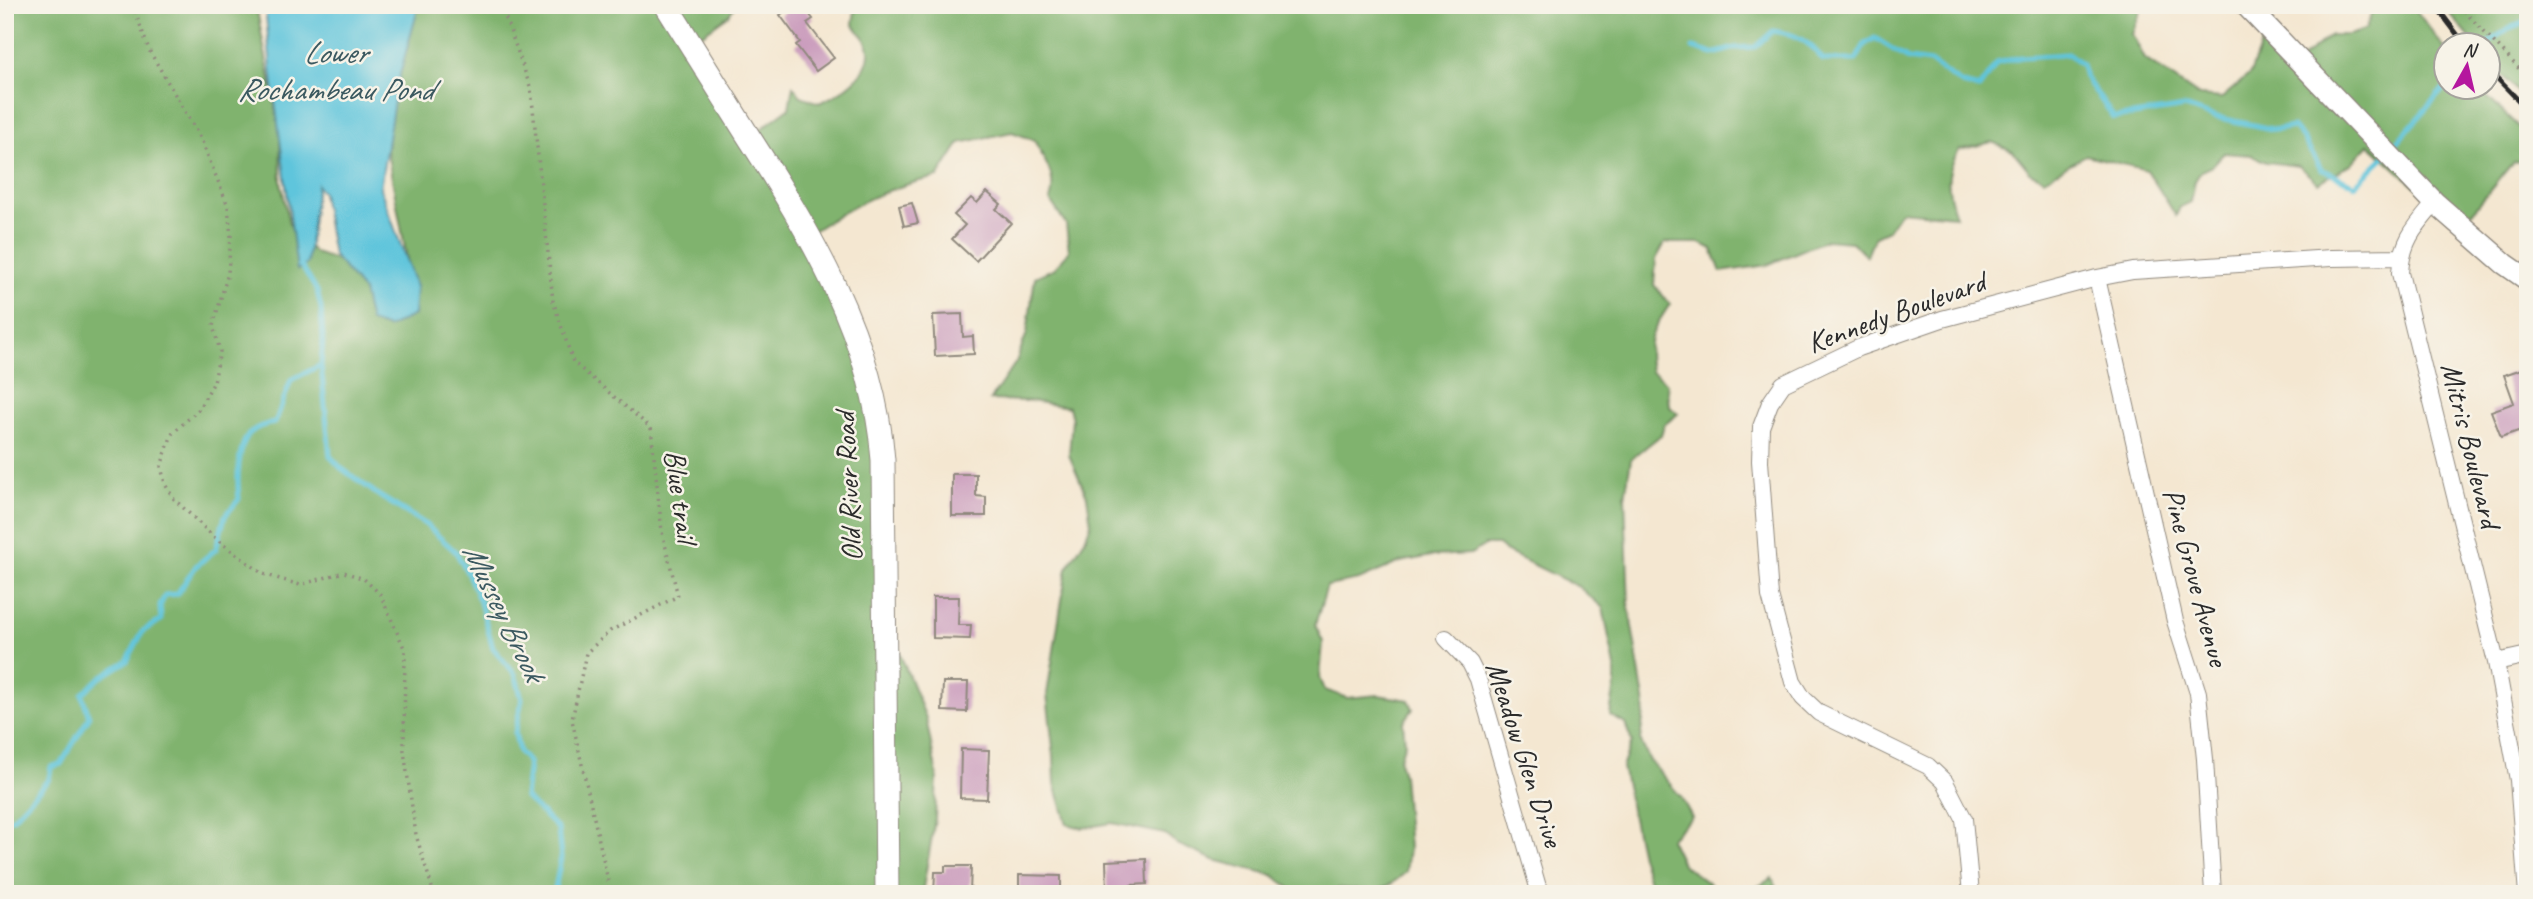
<svg xmlns="http://www.w3.org/2000/svg" width="2533" height="899" viewBox="0 0 2533 899" font-family="Caveat,sans-serif">
<rect width="100%" height="100%" fill="#f7f3e8"/>
<filter id="ink" filterUnits="userSpaceOnUse"><feTurbulence type="fractalNoise" baseFrequency=".0143" numOctaves="2"/><feDisplacementMap in="SourceGraphic" scale="14" xChannelSelector="R" yChannelSelector="G"/><feConvolveMatrix kernelMatrix="1 2 1 2 8 2 1 2 1" color-interpolation-filters="sRGB"/></filter>
<filter id="wash" filterUnits="userSpaceOnUse"><feTurbulence type="fractalNoise" baseFrequency=".00686" numOctaves="4" result="noise"/><feDisplacementMap in="SourceGraphic" scale="28" xChannelSelector="R" yChannelSelector="G"/><feGaussianBlur stdDeviation="1.57" result="paint"/><feColorMatrix in="noise" values="0 0 0 0 0 0 0 0 0 0 0 0 0 0 0 0 0 1.4 0 .05"/><feComposite in="paint" operator="in"/></filter>
<g filter="url(#wash)">
<rect width="100%" height="100%" fill="#f4e7d1"/>
<!-- forest -->
<path fill="#80b36e" stroke="#566f4c" stroke-width="2" d="M 5,5 L 256,5 L 280,132 L 281,182 L 289,224 L 315,253 L 353,266 L 407,259 L 387,152 L 395,47 L 408,5 L 735,5 L 729,15 L 694,40 L 754,134 L 789,108 L 793,86 L 801,96 L 819,103 C 838,95 868,77 869,53 C 870,43 858,31 853,24 L 855,10 L 853,5 L 2143,5 L 2132,34 L 2145,59 L 2199,96 L 2222,98 L 2250,74 L 2265,33 L 2295,64 L 2331,35 L 2349,35 L 2365,30 L 2375,5 L 2412,5 L 2445,49 L 2446,88 L 2478,88 L 2528,136 L 2528,160 L 2513,162 L 2460,227 L 2369,144 L 2351,164 L 2318,183 L 2299,166 L 2266,162 L 2251,155 L 2224,153 L 2212,166 L 2201,171 L 2195,181 L 2191,202 L 2180,207 L 2176,216 L 2147,170 L 2086,155 L 2044,179 L 2031,173 L 2013,151 L 1992,142 L 1959,150 C 1944,174 1947,190 1956,216 L 1901,211 L 1888,230 L 1875,236 L 1867,256 L 1852,242 L 1826,240 L 1767,265 L 1721,272 L 1712,249 L 1700,243 L 1665,243 L 1656,259 L 1654,285 L 1670,304 C 1653,330 1645,339 1651,371 L 1667,383 L 1669,406 L 1678,414 L 1664,425 L 1661,435 L 1631,459 L 1625,497 L 1629,608 L 1645,706 L 1640,740 L 1650,761 L 1681,797 L 1692,817 L 1670,839 L 1682,864 L 1723,894 L 1653,894 L 1641,856 L 1622,767 L 1632,742 L 1625,724 L 1610,715 L 1615,684 L 1615,667 L 1603,608 L 1579,587 L 1505,551 L 1498,545 L 1485,545 L 1471,554 L 1432,556 L 1400,562 L 1359,580 L 1327,586 L 1315,625 L 1323,642 L 1320,678 L 1325,690 L 1347,698 L 1378,695 L 1409,700 L 1413,709 L 1403,723 L 1405,743 L 1399,761 L 1403,775 L 1409,848 L 1406,872 C 1378,897 1375,891 1339,888 L 1331,894 L 1298,894 L 1273,875 L 1214,860 L 1177,844 L 1165,834 L 1112,823 L 1082,828 L 1067,824 L 1055,784 L 1054,757 L 1047,694 L 1067,568 L 1085,539 L 1091,524 L 1087,496 L 1069,455 L 1072,419 L 1069,407 L 1030,401 L 990,400 L 1016,362 L 1027,333 L 1035,277 L 1055,268 L 1069,251 L 1066,224 L 1050,200 C 1058,177 1045,162 1034,140 L 1012,132 L 960,143 L 938,177 C 889,186 852,205 810,233 L 865,371 L 893,637 L 926,718 L 937,775 L 935,819 L 922,894 L 5,894 Z
M 2442,5 L 2528,5 L 2528,103 L 2488,60 L 2488,46 L 2476,45 Z
M 1772,878 L 1780,894 L 1746,894 Z"/>
<!-- water -->
<path fill="#5fc5dc" stroke="#457884" stroke-width="2" d="M 265,5 L 419,5 L 396,89 L 380,188 L 416,287 L 414,315 L 388,328 L 370,322 L 363,291 L 333,255 L 322,193 L 317,185 L 307,264 L 297,270 L 271,70 Z"/>
<g fill="none" stroke-linecap="round" stroke-linejoin="round">
<!-- stream -->
<path stroke="#5fc5dc" stroke-width="5" d="M 2484,46 L 2509,28 L 2528,22
M 1693,48 L 1713,54 L 1735,48 L 1755,47 L 1773,31 C 1797,34 1809,41 1823,60 L 1856,60 L 1865,44 L 1875,38 L 1908,59 L 1930,62 L 1962,84 L 1979,88 L 1997,63 L 2021,57 L 2069,54 L 2082,65 L 2085,77 L 2114,118 L 2185,107 L 2211,116 L 2276,130 L 2293,127 L 2303,139 L 2321,169 L 2355,185 L 2385,156
M 2391,149 L 2446,86
M 302,267 L 317,291 L 321,308 L 323,339 L 321,365 L 330,456 L 341,468 L 381,497 L 425,524 L 456,552 L 468,574 L 480,602 L 493,648 L 515,674 L 522,699 L 515,733 L 519,752 L 529,763 L 525,797 L 558,829 L 561,858 L 554,894
M 5,821 L 13,818 L 49,779 L 51,767 L 61,764 L 89,717 L 82,694 L 101,677 L 127,661 L 143,631 L 161,620 L 160,606 L 165,595 L 177,594 L 196,566 L 216,549 L 225,516 L 239,499 C 237,482 237,446 250,433 C 257,426 266,424 275,423 L 291,380 L 321,365"/>
</g>
<g id="blocks">
<!-- building -->
<path fill="#cb9dbd" d="M 793,5 L 802,5 L 813,19 L 807,23 L 834,58 L 816,71 L 796,45 L 800,42 L 780,15 Z
M 987,192 L 1001,204 L 996,209 L 1011,223 L 976,261 L 952,239 L 965,225 L 954,215 L 971,198 L 977,203 Z
M 912,203 L 918,223 L 904,226 L 899,206 Z
M 962,314 L 963,337 L 973,336 L 974,354 L 935,356 L 933,315 Z
M 2528,367 L 2528,435 L 2524,429 L 2501,437 L 2491,411 L 2514,403 L 2504,375 Z
M 952,474 L 976,474 L 976,496 L 986,497 L 986,516 L 952,516 Z
M 933,597 L 959,597 L 958,625 L 971,625 L 970,639 L 933,638 Z
M 943,682 L 968,682 L 967,712 L 942,711 Z
M 961,749 L 989,750 L 987,799 L 960,798 Z
M 1146,859 L 1147,884 L 1131,885 L 1132,891 L 1107,892 L 1106,861 Z
M 945,866 L 971,866 L 970,893 L 934,894 L 935,872 L 945,872 Z
M 1019,875 L 1061,876 L 1061,894 L 1019,894 Z"/>
</g>
</g>
<g filter="url(#ink)">
<use href="#blocks" fill-opacity="0" stroke="#90897e" stroke-width="2"/>
<g fill="none" stroke-linecap="round" stroke-linejoin="round">
<!-- minor casing -->
<g stroke="#90897e" stroke-width="18">
<path id="minor" d="M 2435,203 C 2415,227 2402,240 2400,273 L 2496,662 L 2518,780 L 2527,894
M 2097,278 L 2175,621 L 2198,693 L 2205,759 L 2213,894
M 1446,638 L 1470,663 L 1478,679 L 1540,894
M 2496,662 L 2528,655
M 1971,894 L 1964,819 L 1945,782 L 1928,766 L 1819,713 L 1803,698 L 1793,682 L 1770,596 L 1760,461 L 1761,427 L 1770,403 L 1783,384 L 1858,348 L 1942,319 L 2097,278 L 2133,271 L 2331,258 L 2401,257"/>
</g>
<!-- tertiary casing -->
<g stroke="#90897e" stroke-width="24">
<path id="tertiary" d="M 2246,5 L 2435,203 L 2505,264 L 2528,280"/>
</g>
<!-- secondary casing -->
<g stroke="#90897e" stroke-width="25">
<path id="secondary" d="M 666,5 C 692,47 719,89 745,131 C 810,232 874,337 883,460 L 887,894"/>
</g>
<!-- path -->
<path stroke="#90897e" stroke-width="3.5" stroke-dasharray="2 5" stroke-linecap="butt" d="M 133,5 L 149,50 L 201,139 L 228,206 L 231,236 L 228,273 L 213,326 L 220,351 L 214,382 L 198,410 L 172,434 L 161,466 L 165,484 L 174,499 L 215,538 L 263,574 L 300,585 L 344,572 L 364,579 L 380,594 L 405,650 L 404,751 L 416,835 L 434,894
M 501,5 L 531,89 L 553,301 L 573,362 L 651,428 L 662,532 L 678,596 L 610,631 L 586,653 L 572,720 L 611,894
M 2461,5 L 2468,15 L 2528,78"/>
<!-- minor -->
<use href="#minor" stroke="#fff" stroke-width="16"/>
<!-- tertiary -->
<use href="#tertiary" stroke="#fff" stroke-width="21"/>
<!-- secondary -->
<use href="#secondary" stroke="#fff" stroke-width="23"/>
<!-- rail -->
<path stroke="#2b2b2b" stroke-width="5" d="M 2435,5 L 2466,46
M 2488,69 L 2528,110"/>
</g>
</g>
<g text-anchor="middle" dominant-baseline="central" stroke-width="5" stroke-linejoin="round" paint-order="stroke">
<!-- street labels -->
<g font-size="30" fill="#2b2b2b" stroke="#f7f3e8">
<text transform="translate(1896 312) rotate(-20)">Kennedy Boulevard</text>
<text transform="translate(2471 445) rotate(76)">Mitris Boulevard</text>
<text transform="translate(848 487) rotate(-93)">Old River Road</text>
<text transform="translate(681 496) rotate(82)">Blue trail</text>
<text transform="translate(2196 577) rotate(75)">Pine Grove Avenue</text>
<text transform="translate(1525 754) rotate(72)">Meadow Glen Drive</text>
</g>
<!-- water labels -->
<g font-size="32" font-style="italic" fill="#3b5960" stroke="#f7f3e8">
<text x="335" y="52">Lower<tspan x="335" dy="37">Rochambeau Pond</tspan></text>
<text transform="translate(504 612) rotate(64)">Mussey Brook</text>
</g>
</g>
<!-- margin -->
<rect width="2533" height="899" fill="none" stroke="#f7f3e8" stroke-width="28"/>
<!-- north arrow -->
<g transform="translate(2467 66) rotate(8)"><circle r="33" fill="#f7f3e8" stroke="#a5a39c" stroke-width="2"/>
<path d="M0-5L12 26L0 18L-12 26Z" fill="#b5179e"/>
<text y="-10" font-size="19" font-weight="bold" text-anchor="middle" fill="#2b2b2b">N</text>
</g>
</svg>
